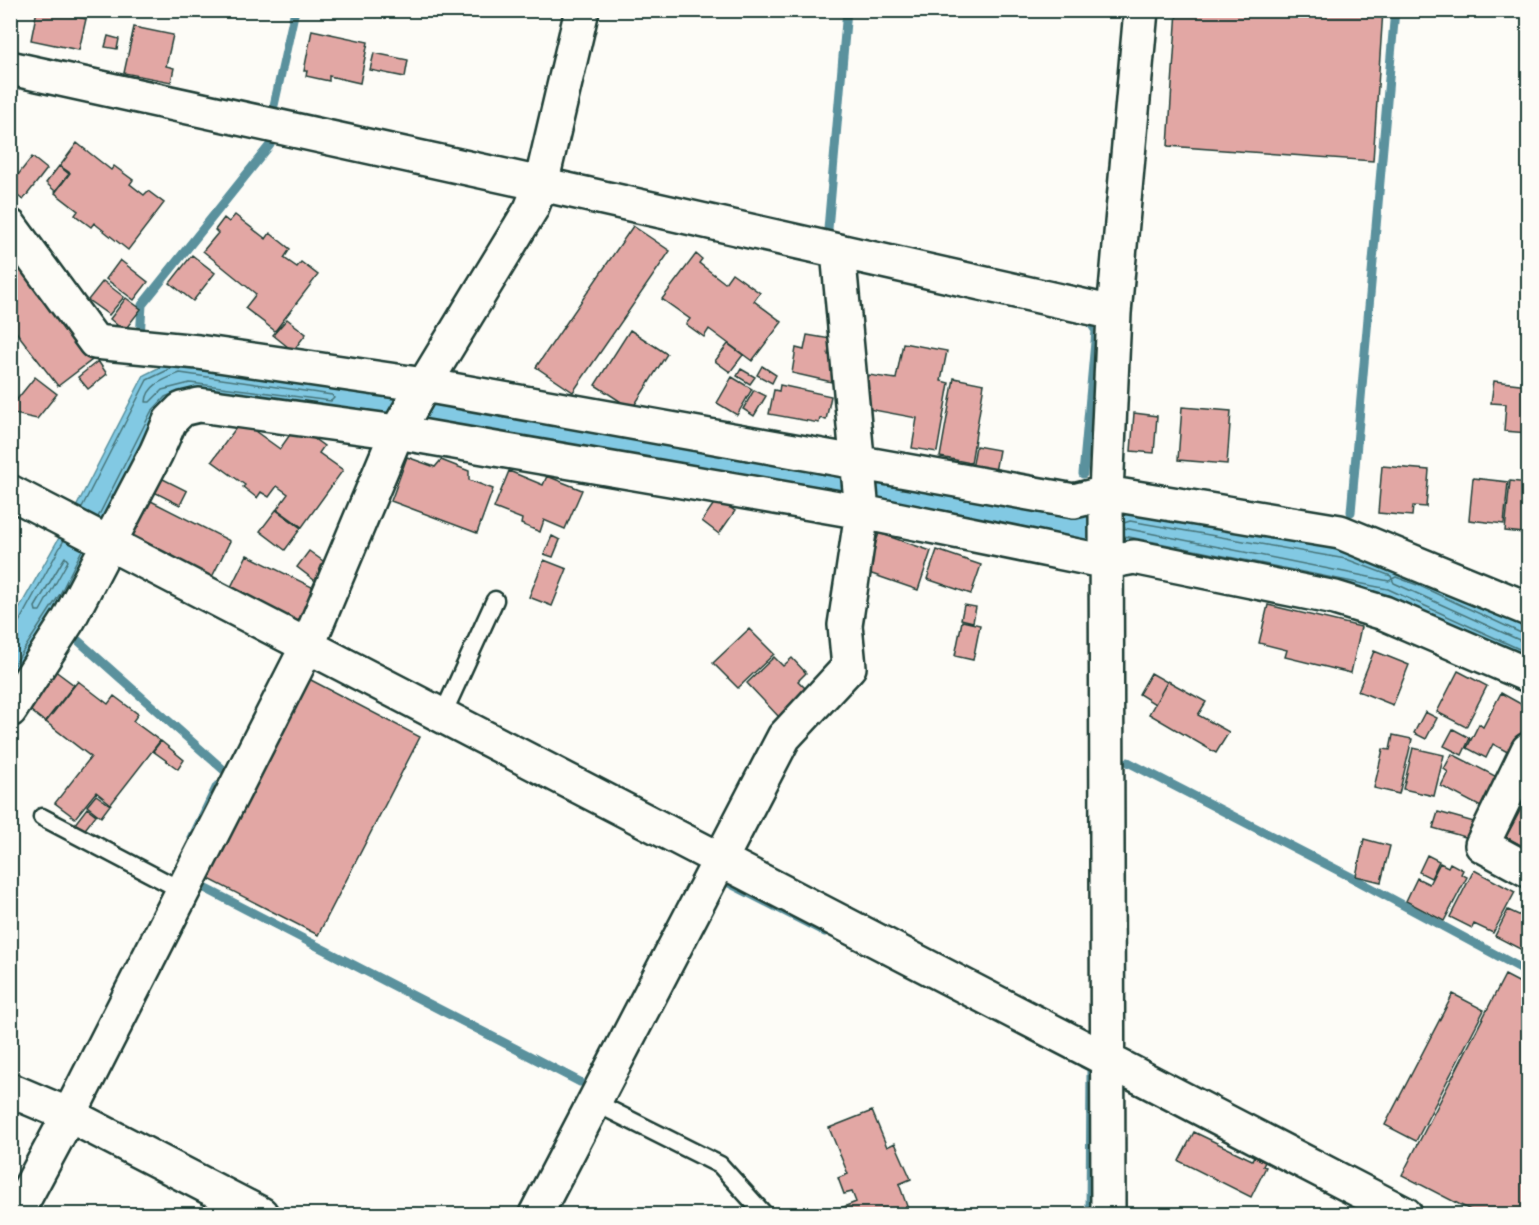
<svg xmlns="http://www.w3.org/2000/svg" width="1539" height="1225" viewBox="0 0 1539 1225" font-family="Caveat,sans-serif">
<rect width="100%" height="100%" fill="#fdfcf7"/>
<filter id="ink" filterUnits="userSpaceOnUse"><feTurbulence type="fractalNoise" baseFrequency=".0167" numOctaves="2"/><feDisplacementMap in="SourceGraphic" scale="12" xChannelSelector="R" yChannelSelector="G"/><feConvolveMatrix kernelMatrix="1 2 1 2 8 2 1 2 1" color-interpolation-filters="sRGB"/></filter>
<g filter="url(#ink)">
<!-- water -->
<path fill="#82c9e3" stroke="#5a919d" stroke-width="1.5" d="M 178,358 L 1079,512 L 1094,519 L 1128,507 L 1350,546 L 1528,622 L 1528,659 L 1386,594 L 1127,542 L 1084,546 L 842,498 L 156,415 L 65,597 L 11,682 L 11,623 L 73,513 L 144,375 Z"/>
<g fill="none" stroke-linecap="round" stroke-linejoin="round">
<!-- shore -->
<path stroke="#47757a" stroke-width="1.5" d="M 180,373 L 332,395 L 334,398 L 331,401 L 190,383 L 162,390 L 150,402 L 146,402 C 147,385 165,379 180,373 Z
M 81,509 L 147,380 L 172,368
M 98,517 L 151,412 L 165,397 L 172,394
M 1124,523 L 1130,521 L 1346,559 L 1391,576 L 1392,579 L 1389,581 L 1124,528
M 1124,536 L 1388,589 L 1528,653
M 65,557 L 68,561 L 40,611 L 36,611 L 35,607 Z
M 10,625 L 19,622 L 64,540
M 1528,634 L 1521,633 L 1420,586 L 1396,577 L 1392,579 L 1394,583 L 1528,644
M 10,671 L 60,594 L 82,550"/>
<!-- stream -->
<path stroke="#5a919d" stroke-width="9" d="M 273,110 L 295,10
M 828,229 L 847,10
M 140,338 L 142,305 L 270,145
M 1083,474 L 1096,331 L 1090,322 L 1084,321
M 1351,512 L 1395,10
M 73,636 L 226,772
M 1128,762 L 1349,876 L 1528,972
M 192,838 L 217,786
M 723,880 L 825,932
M 201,886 L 580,1082
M 1083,1064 L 1091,1068 L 1090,1214"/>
</g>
<!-- building -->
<path fill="#e2a7a4" stroke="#1f3d34" stroke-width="1.5" d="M 37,10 L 46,10 L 86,19 L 79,50 L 31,40 Z
M 1177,10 L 1383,10 L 1373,161 L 1168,146 Z
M 134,27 L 173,35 L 166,66 L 174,68 L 171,82 L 124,73 Z
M 312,30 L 368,42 L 360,83 L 329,76 L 329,81 L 306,76 L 307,71 L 304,71 Z
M 108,36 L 119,39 L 117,49 L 105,47 Z
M 374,53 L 408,60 L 405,77 L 370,70 Z
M 77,143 L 111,170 L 114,166 L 133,180 L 130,184 L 144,195 L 148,191 L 164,203 L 128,250 L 94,223 L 91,227 L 75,215 L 78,211 L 55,193 L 70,173 L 60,166 Z
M 32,157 L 47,169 L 23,200 L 10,190 L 10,185 Z
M 59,166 L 69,174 L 55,191 L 46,183 Z
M 235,215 L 266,239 L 270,233 L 290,249 L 284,258 L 297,267 L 301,262 L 318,275 L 275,331 L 245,308 L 256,294 L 203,251 L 218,233 L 215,230 L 224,218 L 229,222 Z
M 633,226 L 670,251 L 573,392 L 536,367 Z
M 696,254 L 702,259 L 699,263 L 725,283 L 732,273 L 760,293 L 754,301 L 782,322 L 752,361 L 709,329 L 704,337 L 686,324 L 690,319 L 662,299 Z
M 192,255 L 215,273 L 193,301 L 170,283 Z
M 120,260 L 148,282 L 134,300 L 106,279 Z
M 19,267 L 92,360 L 58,386 L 10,324 L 10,274 Z
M 103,281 L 124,297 L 109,315 L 88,300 Z
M 126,298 L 141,309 L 124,331 L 110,319 Z
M 287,319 L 306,334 L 293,351 L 273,335 Z
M 630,330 L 667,354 L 632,409 L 595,385 Z
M 807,335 L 831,339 L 828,355 L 837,357 L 832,382 L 792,373 L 796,348 L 804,350 Z
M 903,343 L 947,351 L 941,381 L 949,383 L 937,452 L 912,448 L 917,418 L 863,408 L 869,375 L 896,379 Z
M 728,344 L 743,355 L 730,372 L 715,361 Z
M 98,361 L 107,374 L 88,389 L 78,377 Z
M 762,366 L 776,375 L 772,383 L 757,375 Z
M 741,369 L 755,377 L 750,384 L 737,376 Z
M 35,377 L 57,394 L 37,419 L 10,413 L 10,408 Z
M 732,377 L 752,389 L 737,415 L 717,403 Z
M 954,378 L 984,384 L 971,463 L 940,457 Z
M 1494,381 L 1528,385 L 1528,433 L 1504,431 L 1506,404 L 1491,403 Z
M 780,385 L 831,396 L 826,420 L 820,418 L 819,423 L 769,414 L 774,390 L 779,391 Z
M 754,390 L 766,396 L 754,416 L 743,409 Z
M 1182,407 L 1231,411 L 1227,464 L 1178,460 Z
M 1134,413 L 1157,416 L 1154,453 L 1131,451 Z
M 241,421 L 280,449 L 296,426 L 324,446 L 319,453 L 343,470 L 302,527 L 277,509 L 288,494 L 277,486 L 269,497 L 261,492 L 257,498 L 243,487 L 245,485 L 212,461 Z
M 976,446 L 999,450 L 995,472 L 972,469 Z
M 407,457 L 435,467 L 441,460 L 469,471 L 469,480 L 493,489 L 477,533 L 391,501 Z
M 1382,466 L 1429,470 L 1426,507 L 1413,506 L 1412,516 L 1378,513 Z
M 509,471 L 543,485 L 547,476 L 582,490 L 565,529 L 544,520 L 540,532 L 521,524 L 522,519 L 494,508 Z
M 151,473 L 187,491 L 180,505 L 144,487 Z
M 1473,478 L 1508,482 L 1504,524 L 1469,520 Z
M 1510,481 L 1528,483 L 1528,539 L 1524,539 L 1524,533 L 1505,531 Z
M 147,499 L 230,541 L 212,577 L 129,535 Z
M 717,499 L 735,511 L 719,534 L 702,521 Z
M 276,510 L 301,528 L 285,550 L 260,531 Z
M 879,533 L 931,551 L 918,590 L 866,572 Z
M 552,536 L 560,540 L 553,557 L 544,554 Z
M 937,550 L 981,565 L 971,594 L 927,579 Z
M 309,551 L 330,566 L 318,583 L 297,567 Z
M 247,555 L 316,589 L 300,623 L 230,589 Z
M 544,560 L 567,569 L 552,606 L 529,597 Z
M 964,605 L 976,607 L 973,622 L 961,619 Z
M 1268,605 L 1361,627 L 1351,673 L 1285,657 L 1287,650 L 1259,643 Z
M 962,621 L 980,625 L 973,660 L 955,656 Z
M 749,629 L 774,654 L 738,688 L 713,663 Z
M 1374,651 L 1409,665 L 1393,705 L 1358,691 Z
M 774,657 L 783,666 L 792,658 L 806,673 L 798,681 L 807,690 L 779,717 L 747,683 Z
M 54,670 L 74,685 L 45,722 L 26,707 Z
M 1458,671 L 1487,686 L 1466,727 L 1437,712 Z
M 1151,673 L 1167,682 L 1155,704 L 1139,694 Z
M 309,679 L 420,737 L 318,935 L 207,878 Z
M 78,681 L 108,704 L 114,696 L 138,714 L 133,721 L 160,741 L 111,804 L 96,792 L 75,818 L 55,803 L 91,757 L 46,722 Z
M 1168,681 L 1206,702 L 1198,715 L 1229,732 L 1216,753 L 1149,714 Z
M 1501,693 L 1528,708 L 1528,719 L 1511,754 L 1493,744 L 1486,758 L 1467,748 L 1479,724 L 1483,727 Z
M 1425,712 L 1437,718 L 1426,739 L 1414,733 Z
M 1453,729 L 1470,738 L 1462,755 L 1444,746 Z
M 1393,735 L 1412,739 L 1399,794 L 1374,788 L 1383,749 L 1390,750 Z
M 161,741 L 184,760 L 178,769 L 153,751 Z
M 1413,748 L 1444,755 L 1434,796 L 1403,789 Z
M 1452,754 L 1497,777 L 1481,807 L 1441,786 L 1448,772 L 1444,769 Z
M 96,795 L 110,805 L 101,817 L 87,806 Z
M 1528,796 L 1528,849 L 1506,837 Z
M 87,808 L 96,815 L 83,832 L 74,825 Z
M 1438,812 L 1474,822 L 1469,838 L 1433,828 Z
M 1364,839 L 1390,846 L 1381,882 L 1356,876 Z
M 1427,855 L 1439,861 L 1431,878 L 1419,872 Z
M 1440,863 L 1448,867 L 1450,863 L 1463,870 L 1461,874 L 1467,877 L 1444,921 L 1406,901 L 1417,878 L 1429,884 Z
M 1474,870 L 1515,892 L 1493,933 L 1474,924 L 1472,928 L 1450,917 Z
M 1528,902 L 1528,953 L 1495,936 L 1508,910 L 1521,916 Z
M 1505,975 L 1528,987 L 1528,1214 L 1478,1214 L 1402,1175 Z
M 1453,994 L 1484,1010 L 1416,1141 L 1385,1125 Z
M 872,1111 L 887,1147 L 895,1143 L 911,1179 L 899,1184 L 908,1209 L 893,1214 L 826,1214 L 856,1202 L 852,1192 L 844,1194 L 838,1178 L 848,1174 L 829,1128 Z
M 1194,1132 L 1252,1160 L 1254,1156 L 1265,1162 L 1263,1166 L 1266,1167 L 1251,1197 L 1179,1161 Z"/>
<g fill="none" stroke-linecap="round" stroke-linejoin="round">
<!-- lane casing -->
<g stroke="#1f3d34" stroke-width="21">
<path id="lane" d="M 442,716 L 495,600
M 42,817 L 183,891
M 594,1102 L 720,1165 L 764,1214"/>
</g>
<!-- street casing -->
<g stroke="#1f3d34" stroke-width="38">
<path id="street" d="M 10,68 L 541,184 L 1114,313
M 10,226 L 95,342 L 198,352 L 424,385 L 1074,501 L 1106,493 L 1340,532 L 1528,609
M 10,492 L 1405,1214
M 10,710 L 69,619 L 156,453 L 170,421 L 182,409 L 199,405 L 397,432 L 862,512 L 1107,562 L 1134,557 L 1335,598 L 1384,613 L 1528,675
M 1528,750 L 1482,845 L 1528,870
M 10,1090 L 69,1115 L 261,1214
M 16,1214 L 69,1115 L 307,647 L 397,432 L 424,385 L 531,209 L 541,184 L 582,10
M 536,1214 L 784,737 L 849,667 L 845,625 L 862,512 L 838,251
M 1108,1214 L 1106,493 L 1114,313 L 1141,10"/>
</g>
<!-- lane -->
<use href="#lane" stroke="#fdfcf7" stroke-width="16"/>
<!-- street -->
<use href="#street" stroke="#fdfcf7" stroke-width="33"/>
</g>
</g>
<!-- margin -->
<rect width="1539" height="1225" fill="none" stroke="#fdfcf7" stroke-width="36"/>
<rect x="18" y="18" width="1503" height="1189" fill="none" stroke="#1f3d34" stroke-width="2" filter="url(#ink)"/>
</svg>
